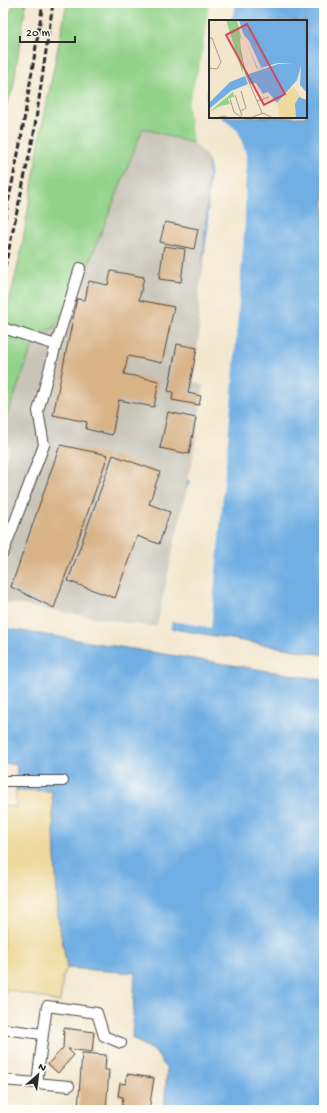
<svg xmlns="http://www.w3.org/2000/svg" width="327" height="1113" viewBox="0 0 327 1113" font-family="'Gochi Hand',sans-serif">
<rect width="100%" height="100%" fill="#fdfcf7"/>
<filter id="ink" filterUnits="userSpaceOnUse"><feTurbulence type="fractalNoise" baseFrequency=".025" numOctaves="2"/><feDisplacementMap in="SourceGraphic" scale="8" xChannelSelector="R" yChannelSelector="G"/><feConvolveMatrix kernelMatrix="1 2 1 2 8 2 1 2 1" color-interpolation-filters="sRGB"/></filter>
<filter id="wash" filterUnits="userSpaceOnUse"><feTurbulence type="fractalNoise" baseFrequency=".012" numOctaves="4" result="noise"/><feDisplacementMap in="SourceGraphic" scale="16" xChannelSelector="R" yChannelSelector="G"/><feGaussianBlur stdDeviation="0.9" result="paint"/><feColorMatrix in="noise" values="0 0 0 0 0 0 0 0 0 0 0 0 0 0 0 0 0 1.4 0 .05"/><feComposite in="paint" operator="in"/></filter>
<g filter="url(#wash)">
<rect width="100%" height="100%" fill="#f3e6cd"/>
<!-- industrial -->
<path fill="#c8c4b8" d="M 144,127 L 188,142 L 195,143 L 209,159 L 206,385 L 192,453 L 181,518 L 157,626 L 145,626 L 3,602 L 3,465 L 10,447 L 3,440 L 3,427 L 32,347 L 44,333 L 54,328 L 82,281 Z"/>
<!-- green -->
<path fill="#92d288" stroke="#5e7e5a" d="M 14,3 L 26,3 L 13,88 L 6,107 L 3,138 L 3,30 Z
M 67,3 L 211,3 L 195,143 L 188,142 L 143,128 L 82,281 L 54,328 L 44,333 L 32,347 L 3,427 L 3,329 L 21,252 L 41,132 Z"/>
<!-- sand -->
<path fill="#eeda9e" stroke="#8c8264" d="M 16,790 L 52,791 L 58,917 L 67,968 L 63,977 L 60,1002 L 6,989 L 3,1001 L 3,806 L 16,807 Z"/>
<!-- water -->
<path fill="#70aee3" stroke="#4e6c87" fill-rule="evenodd" d="M 211,3 L 324,3 L 324,655 L 157,626 L 181,518 L 206,385 L 201,337 L 201,287 L 208,197 L 209,159 L 195,143 L 204,57 ZM 210,21 L 306,21 L 306,117 L 210,117 Z
M 3,628 L 324,680 L 324,1110 L 164,1110 L 167,1069 L 155,1052 L 132,1038 L 135,973 L 67,968 L 58,917 L 52,791 L 16,790 L 17,765 L 3,763 Z"/>
<!-- pier -->
<path fill="#f3e6cd" d="M 209,3 L 236,3 L 235,10 L 230,21 L 210,21 L 210,82 L 207,91 L 206,105 L 210,108 L 210,117 L 221,117 L 238,131 L 246,154 L 245,221 L 232,394 L 211,628 L 172,621 L 170,630 L 156,628 L 186,490 L 190,482 L 187,478 L 191,465 L 204,386 L 193,381 L 199,337 L 199,291 L 209,225 L 208,197 L 211,171 L 208,159 L 198,147 L 193,143 L 188,106 L 202,57 Z"/>
<g id="blocks">
<!-- building -->
<path fill="#d9b488" d="M 165,222 L 198,229 L 194,249 L 160,242 Z
M 164,246 L 185,249 L 181,282 L 159,279 Z
M 111,271 L 144,277 L 139,300 L 174,307 L 162,363 L 128,356 L 124,374 L 159,381 L 154,407 L 119,400 L 112,435 L 86,429 L 87,422 L 53,415 L 77,299 L 85,300 L 89,281 L 108,285 Z
M 177,344 L 197,348 L 188,393 L 201,396 L 199,405 L 172,400 L 173,392 L 168,391 Z
M 168,412 L 196,418 L 189,454 L 160,448 Z
M 60,445 L 108,455 L 54,608 L 11,587 Z
M 113,455 L 160,472 L 149,504 L 170,512 L 159,544 L 137,536 L 115,598 L 68,581 Z
M 64,1028 L 94,1032 L 92,1052 L 68,1049 L 74,1055 L 58,1073 L 48,1064 L 63,1048 Z
M 82,1053 L 106,1055 L 105,1070 L 109,1070 L 106,1110 L 78,1110 Z
M 127,1074 L 154,1078 L 149,1110 L 121,1109 L 123,1097 L 118,1096 L 120,1083 L 126,1084 Z"/>
</g>
</g>
<g filter="url(#ink)">
<use href="#blocks" fill-opacity="0" stroke="#494743" stroke-width="1"/>
<g fill="none" stroke-linecap="round" stroke-linejoin="round">
<!-- lane casing -->
<g stroke="#494743" stroke-width="12">
<path id="lane" d="M 3,328 L 56,345
M 3,553 L 44,445 L 38,411 L 56,345 L 80,268
M 3,781 L 63,781
M 3,1029 L 43,1034 L 47,1006 L 97,1013 L 104,1036 L 121,1043
M 3,1080 L 69,1086
M 37,1083 L 43,1034"/>
</g>
<!-- lane -->
<use href="#lane" stroke="#fff" stroke-width="10"/>
<!-- rail -->
<path stroke="#2b2b2b" stroke-width="3" stroke-dasharray="6 3" stroke-linecap="butt" d="M 3,228 L 21,139 L 43,3
M 3,276 L 34,133 L 53,3"/>
</g>
</g>
<!-- overview -->
<g transform="translate(209 20)">
<rect width="98" height="98" fill="#f3e6cd"/>
<path d="M 17,0 L 29,0 L 35,17 L 31,18 L 34,55 ZM 24,72 L 25,77 L 19,79 L 21,84 L 11,86 L 0,92 Z" fill="#92d288"/>
<path d="M 84,66 L 92,77 L 90,77 L 86,90 L 87,98 L 71,98 L 68,84 Z" fill="#eeda9e"/>
<path d="M 29,0 L 98,0 L 98,73 L 91,65 L 92,46 L 88,60 L 68,83 L 59,72 L 54,74 L 47,63 L 41,64 L 37,55 L 69,44 L 85,43 L 69,43 L 48,49 ZM 36,56 L 39,64 L 22,71 L 0,89 L 0,83 L 21,62 ZM 90,77 L 98,80 L 98,98 L 87,98 L 86,84 Z" fill="#70aee3"/>
<path d="M 28,0 L 30,0 L 34,14 L 40,21 L 52,47 L 49,49 L 36,19 L 32,17 Z" fill="#f3e6cd"/>
<path fill="none" stroke="#a39b8c" stroke-width="1" d="M 0,18 L 3,18 L 12,42 L 8,49 L 0,48M 31,29 L 37,55 L 53,93M 32,71 L 37,88 L 32,91M 26,75 L 33,96M 21,79 L 25,92 L 32,97M 48,81 L 60,77M 6,98 L 16,96 L 20,98M 41,98 L 54,93 L 64,98"/>
<path fill="#d1495b" fill-opacity="0.15" stroke="#d1495b" stroke-width="2" d="M 38,4 L 76,74 L 55,85 L 17,15 Z"/>
<rect width="98" height="98" fill="none" stroke="#2b2b2b" stroke-width="2"/>
</g>
<!-- margin -->
<rect width="327" height="1113" fill="none" stroke="#fdfcf7" stroke-width="16"/>
<!-- north arrow -->
<g transform="translate(38 1075) rotate(28)" stroke="#fdfcf7" stroke-width="3" paint-order="stroke">
<path d="M0-3L7 15L0 10L-7 15Z" fill="#2b2b2b"/>
<text y="-6" font-size="11" font-weight="bold" text-anchor="middle" fill="#2b2b2b">N</text>
</g>
<!-- scale -->
<path d="M20 36v6h55v-6" fill="none" stroke="#2b2b2b" stroke-width="2"/>
<text x="26" y="36" font-size="12" fill="#2b2b2b" stroke="#fdfcf7" stroke-width="3" paint-order="stroke">20 m</text>
</svg>
